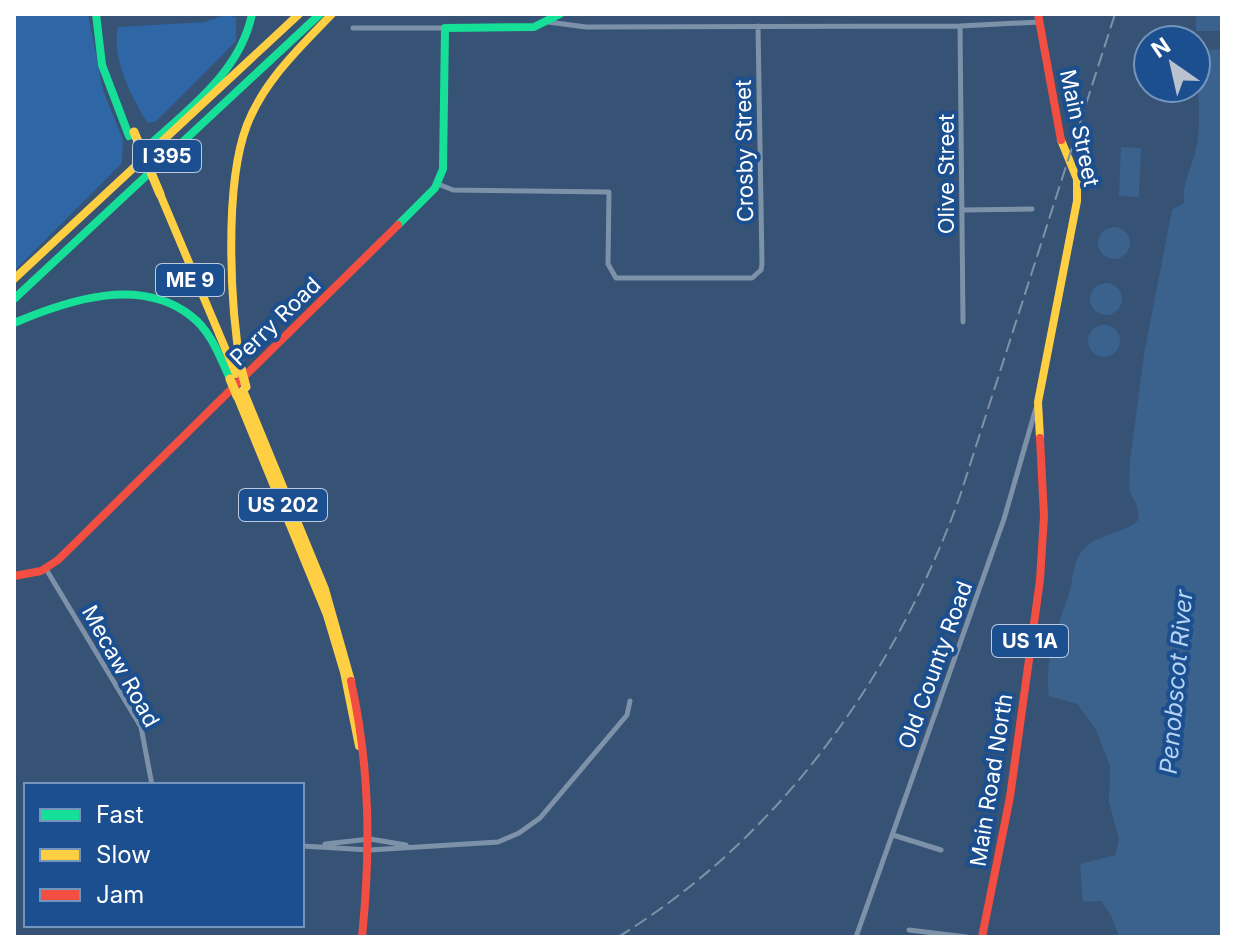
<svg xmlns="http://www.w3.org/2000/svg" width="1236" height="951" viewBox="0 0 1236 951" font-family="Inter,sans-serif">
<rect width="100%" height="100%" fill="#365274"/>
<!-- green -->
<path fill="#2f66a5" d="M 14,14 L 88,14 L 103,90 L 123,140 L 122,163 L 14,271 Z
M 227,14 L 236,18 L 236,41 L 156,121 L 148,123 C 131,98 111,56 118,27 L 205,22 Z"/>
<!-- water -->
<path fill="#3b618d" d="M 1196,14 L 1222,14 L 1222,48 L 1220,31 L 1196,31 Z
M 1222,49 L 1222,937 L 1119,937 L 1111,915 L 1101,901 L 1083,902 L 1080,864 L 1115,855 L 1119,839 L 1109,802 L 1110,766 L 1095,728 L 1077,704 L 1049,696 C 1044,659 1057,628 1069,594 C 1074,578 1072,560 1085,548 C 1100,532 1125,535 1139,519 L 1137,506 L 1129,490 L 1130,461 L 1144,354 L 1172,210 L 1184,203 C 1182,182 1191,170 1196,149 C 1203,117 1196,83 1196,51 Z
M 1121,147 L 1141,148 L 1139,197 L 1119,196 Z
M1098 243a16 16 0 1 1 32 0a16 16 0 1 1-32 0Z
M1090 299a16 16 0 1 1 32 0a16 16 0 1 1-32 0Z
M1088 341a16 16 0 1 1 32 0a16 16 0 1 1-32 0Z"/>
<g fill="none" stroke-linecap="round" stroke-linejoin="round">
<!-- street -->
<path stroke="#7d92a8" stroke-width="5" d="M 548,22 L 586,27 L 960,26 L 1039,22
M 960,26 L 963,322
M 353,28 L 445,28
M 438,184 L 453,190 L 609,192 L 608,264 L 616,278 L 752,278 L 761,270 L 762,264 L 758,26
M 962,210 L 1032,209
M 46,569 L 141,727 L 152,785
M 893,835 L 941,850
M 325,844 L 370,839 L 406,845
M 302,846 L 370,850 L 498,842 L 519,833 L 540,818 L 627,715 L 630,701
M 909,930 L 967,937
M 856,937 L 1004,519 L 1036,408"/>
<!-- fast -->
<path stroke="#16e098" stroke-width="8" d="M 96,14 L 102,65 L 129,136
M 145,149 C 187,110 240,73 252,14
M 398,225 L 435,188 L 443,169 L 445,28 L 534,27 L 560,14
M 14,299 L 320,14
M 14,323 C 68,300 140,276 191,316 C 211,331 220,357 230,379"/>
<!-- slow -->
<path stroke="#ffcf43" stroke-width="8" d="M 160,194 L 236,374
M 14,279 L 299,14
M 241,368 C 230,305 224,185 247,125 C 264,81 300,47 332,14
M 243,390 L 325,589 L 351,681
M 237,396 L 327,615 L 344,672 L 359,746
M 1040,438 L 1038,402 L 1077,201 L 1077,179 L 1061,140"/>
<!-- jam -->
<path stroke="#f24e42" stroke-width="8" d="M 1038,14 L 1061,140
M 14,576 L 41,571 L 58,560 L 398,225
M 351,681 C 370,768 371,849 362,937
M 982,937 L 1010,797 L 1040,580 L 1044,516 L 1040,438"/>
<!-- rail -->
<path stroke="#7e92a7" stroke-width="2" stroke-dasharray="14 6" stroke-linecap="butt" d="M 618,937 C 781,837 894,676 959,499 L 1115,14"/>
<!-- slow-bridge -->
<path stroke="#ffcf43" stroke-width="9" d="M 134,132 L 160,194
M 241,368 L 246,387
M 230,379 L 237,396"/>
</g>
<g text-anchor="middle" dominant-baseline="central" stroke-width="8" stroke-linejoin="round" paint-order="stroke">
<!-- shield labels -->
<g fill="#1b4f8f" stroke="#bbcadd" stroke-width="2">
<rect x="133" y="140" width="68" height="32" rx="6"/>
<rect x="156" y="264" width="68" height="32" rx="6"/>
<rect x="239" y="489" width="88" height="32" rx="6"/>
<rect x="992" y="625" width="76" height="32" rx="6"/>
</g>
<g font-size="20" font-weight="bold" fill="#fff">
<text x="167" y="156">I 395</text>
<text x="190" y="280">ME 9</text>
<text x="283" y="505">US 202</text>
<text x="1030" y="641">US 1A</text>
</g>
<!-- street labels -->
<g font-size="22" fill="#fff" stroke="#1b4f8f">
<text transform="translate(1080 128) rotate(78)">Main Street</text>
<text transform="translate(744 151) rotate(-91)">Crosby Street</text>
<text transform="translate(946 174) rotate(-90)">Olive Street</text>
<text transform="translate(275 321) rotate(-44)">Perry Road</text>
<text transform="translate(935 665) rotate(-70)">Old County Road</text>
<text transform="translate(121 666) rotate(61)">Mecaw Road</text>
<text transform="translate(991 780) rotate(-81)">Main Road North</text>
</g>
<!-- water labels -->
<g font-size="24" font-style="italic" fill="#b5d3f5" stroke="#1b4f8f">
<text transform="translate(1176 682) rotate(-85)">Penobscot River</text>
</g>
</g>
<!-- border -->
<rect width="1236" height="951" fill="none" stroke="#ffffff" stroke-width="32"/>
<!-- legend -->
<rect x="24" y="783" width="280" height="144" fill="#1b4f8f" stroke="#7695bc" stroke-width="2"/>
<rect x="40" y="809" width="40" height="12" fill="#16e098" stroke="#7695bc" stroke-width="2"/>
<text x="96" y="823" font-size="24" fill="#ffffff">Fast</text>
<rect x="40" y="849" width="40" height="12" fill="#ffcf43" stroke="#7695bc" stroke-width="2"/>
<text x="96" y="863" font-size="24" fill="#ffffff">Slow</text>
<rect x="40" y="889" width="40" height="12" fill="#f24e42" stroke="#7695bc" stroke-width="2"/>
<text x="96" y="903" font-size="24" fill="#ffffff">Jam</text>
<!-- north arrow -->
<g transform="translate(1172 64) rotate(326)"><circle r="38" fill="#1b4f8f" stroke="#7695bc" stroke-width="2"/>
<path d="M0-6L14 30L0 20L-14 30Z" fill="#b9c2ce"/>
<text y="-12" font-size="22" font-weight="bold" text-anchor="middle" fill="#ffffff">N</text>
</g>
</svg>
